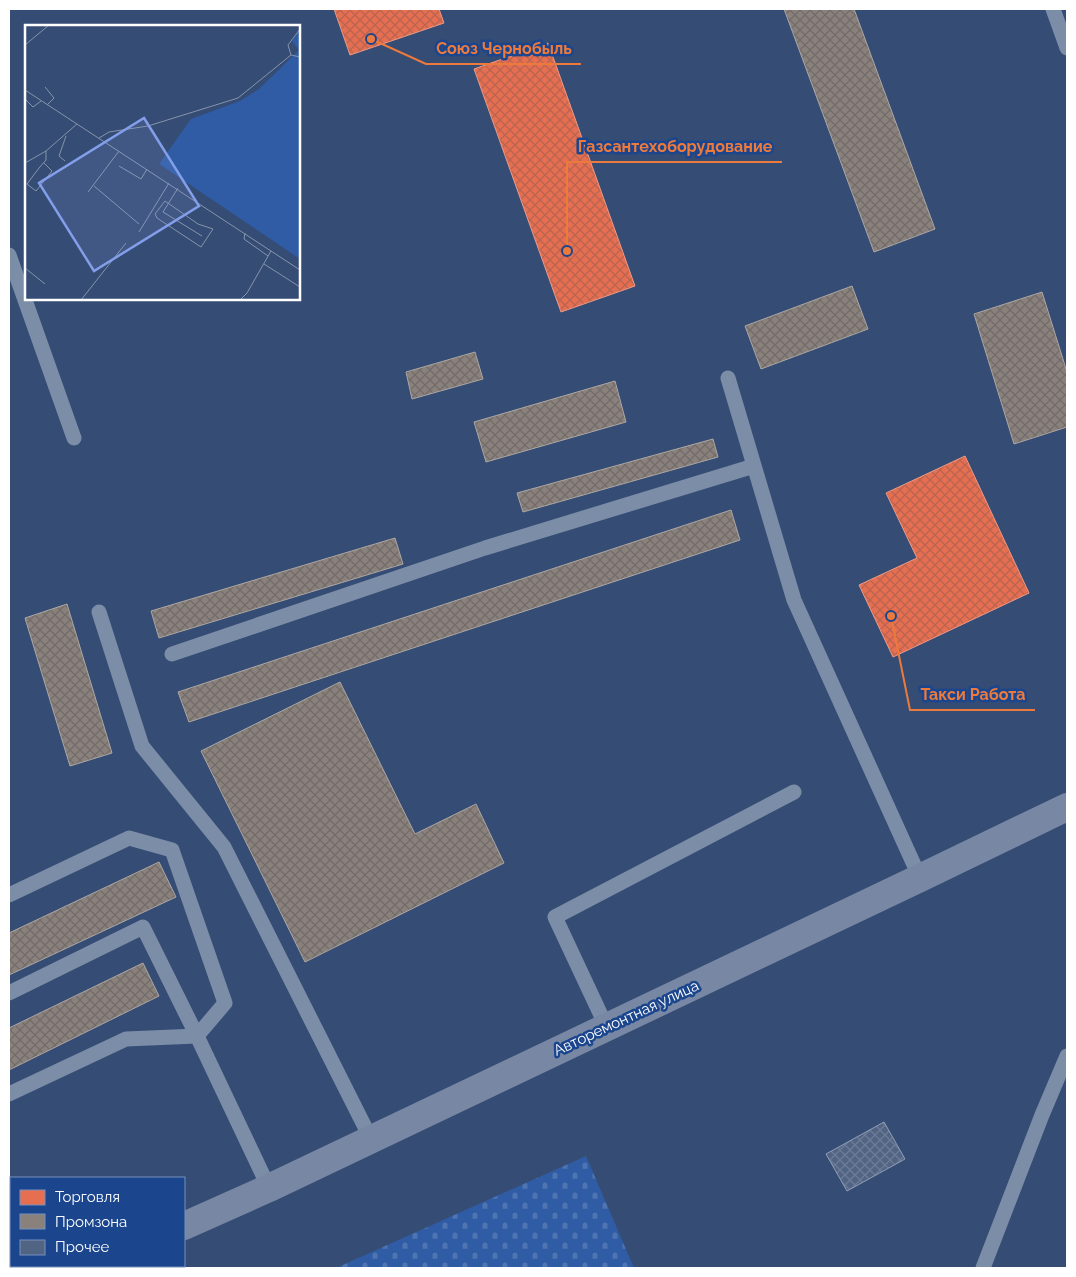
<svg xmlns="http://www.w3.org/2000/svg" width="1076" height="1277" viewBox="0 0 1076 1277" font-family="Raleway,sans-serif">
<defs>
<pattern id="cemetery-stones" width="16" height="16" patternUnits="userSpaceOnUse" patternTransform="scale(1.25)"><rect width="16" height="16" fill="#2f5ca4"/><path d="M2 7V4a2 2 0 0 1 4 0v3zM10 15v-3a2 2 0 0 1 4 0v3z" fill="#4e74b2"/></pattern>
<pattern id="shops-cross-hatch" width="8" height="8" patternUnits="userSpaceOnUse" patternTransform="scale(1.25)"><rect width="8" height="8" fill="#e76f51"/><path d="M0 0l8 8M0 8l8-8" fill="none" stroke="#b86450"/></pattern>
<pattern id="industry-cross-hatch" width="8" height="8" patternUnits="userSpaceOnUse" patternTransform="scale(1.25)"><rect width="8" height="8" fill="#8a817c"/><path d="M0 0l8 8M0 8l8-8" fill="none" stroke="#716c69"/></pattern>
<pattern id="building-cross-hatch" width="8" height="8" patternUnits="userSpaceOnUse" patternTransform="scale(1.25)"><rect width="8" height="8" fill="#526484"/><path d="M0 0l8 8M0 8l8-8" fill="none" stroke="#6c7b96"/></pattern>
</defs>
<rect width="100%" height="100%" fill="#354c74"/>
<!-- cemetery -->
<path fill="url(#cemetery-stones)" d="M 586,1156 L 634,1268 L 336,1268 Z"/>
<!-- shops -->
<path fill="url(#shops-cross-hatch)" stroke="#ee9a85" d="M 334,9 L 439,9 L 444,23 L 350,55 Z
M 548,43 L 635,286 L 561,312 L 474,69 Z
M 965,456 L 1029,593 L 893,657 L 859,585 L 917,558 L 886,493 Z"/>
<!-- industry -->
<path fill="url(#industry-cross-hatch)" stroke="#ada7a3" d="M 784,9 L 854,9 L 935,229 L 874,252 Z
M 852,286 L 868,329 L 761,369 L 745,326 Z
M 1042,292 L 1067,372 L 1067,427 L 1014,444 L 974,314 Z
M 475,352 L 483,379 L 412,399 L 406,372 Z
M 615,381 L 626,422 L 486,462 L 474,422 Z
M 713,439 L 718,457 L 523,512 L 517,493 Z
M 731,510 L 740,540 L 189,722 L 178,692 Z
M 395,538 L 403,564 L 159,638 L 151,611 Z
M 67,604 L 112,753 L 70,766 L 25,618 Z
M 340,682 L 415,834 L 476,804 L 504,863 L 305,962 L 201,751 Z
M 159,862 L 176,897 L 9,975 L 9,933 Z
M 143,963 L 159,996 L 9,1070 L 9,1028 Z"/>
<!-- building -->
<path fill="url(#building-cross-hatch)" stroke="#919eb6" d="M 884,1122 L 905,1159 L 847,1191 L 826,1154 Z"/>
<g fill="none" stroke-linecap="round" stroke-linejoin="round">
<!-- lane -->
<path stroke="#7c8da7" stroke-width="15" d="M 1053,9 L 1067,48
M 9,255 L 74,438
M 728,378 L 794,600 L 920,878
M 99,612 L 142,746 L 224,847 L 371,1139
M 172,654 L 485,548 L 754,466
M 9,895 L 129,838 L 172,850 L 225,1003 L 197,1036 L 126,1039 L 9,1094
M 9,993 L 143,927 L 197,1036 L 269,1188
M 607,1028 L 555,917 L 794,792
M 983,1268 L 1042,1115 L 1067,1056"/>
<!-- secondary -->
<path stroke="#7888a4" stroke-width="28" d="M 184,1226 L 269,1188 L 920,878 L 1067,807
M 90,1268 L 96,1266"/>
</g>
<g text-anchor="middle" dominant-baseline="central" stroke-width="5" stroke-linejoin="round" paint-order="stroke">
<!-- street labels -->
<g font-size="15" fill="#fff" stroke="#1b468e">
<text transform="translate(626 1018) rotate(-25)">Авторемонтная улица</text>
</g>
</g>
<!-- overview -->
<g transform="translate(25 25)">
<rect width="275" height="275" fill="#354c74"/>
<path d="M 275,3 L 275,234 L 134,139 L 166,94 L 215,76 L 234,64 L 274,25 L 267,16 Z" fill="#2f5ca4"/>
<path fill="none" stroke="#8694ac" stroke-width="1" d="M 0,20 L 24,0M 266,30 L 263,20 L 275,4M 20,62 L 29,73 L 22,80M 0,65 L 275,245M 0,74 L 8,82 L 16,76M 74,113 L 84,107 L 123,101 L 213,73 L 266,30 L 275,32M 40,136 L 34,131 L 41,111M 0,138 L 21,126 L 52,99M 19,138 L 27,146 L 11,166 L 2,159 L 14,143 L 21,135 L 21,126M 94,141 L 116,154 L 122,144M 69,161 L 114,199M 153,163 L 138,187 L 177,211M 63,167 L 94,126M 140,176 L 173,199 L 188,204 L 176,222 L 132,193 L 130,189 ZM 114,207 L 144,158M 220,208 L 219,214 L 243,231M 239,239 L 275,262M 0,243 L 20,259M 56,275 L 101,218M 215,275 L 222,268 L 246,226"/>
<path fill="#839eea" fill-opacity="0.15" stroke="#839eea" stroke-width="2.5" d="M 119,93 L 174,181 L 69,246 L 14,158 Z"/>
<rect width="275" height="275" fill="none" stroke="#fff" stroke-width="2.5"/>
</g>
<!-- callouts -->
<path fill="none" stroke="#ed7a3d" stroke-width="2" d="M371 39L426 64H581M567 251L567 162H782M891 616L910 710H1035"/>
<g fill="#ed7a3d" stroke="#1b468e" stroke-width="2">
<circle cx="371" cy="39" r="5"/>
<circle cx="567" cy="251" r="5"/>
<circle cx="891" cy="616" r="5"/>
</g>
<g font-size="16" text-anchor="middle" font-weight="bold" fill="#ed7a3d" stroke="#1b468e" stroke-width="5" stroke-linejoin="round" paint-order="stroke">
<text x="504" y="54">Союз Чернобыль</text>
<text x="675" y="152">Газсантехоборудование</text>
<text x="973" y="700">Такси Работа</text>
</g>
<!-- border -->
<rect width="1076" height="1277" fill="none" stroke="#ffffff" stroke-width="20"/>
<!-- legend -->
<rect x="10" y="1177" width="175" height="90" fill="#1b468e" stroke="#7690bb"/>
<rect x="20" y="1190" width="25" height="15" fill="#e76f51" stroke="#7690bb"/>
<text x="55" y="1202" font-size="15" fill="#ffffff">Торговля</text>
<rect x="20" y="1214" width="25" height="15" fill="#8a817c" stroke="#7690bb"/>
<text x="55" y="1227" font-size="15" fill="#ffffff">Промзона</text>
<rect x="20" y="1240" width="25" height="15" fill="#526484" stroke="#7690bb"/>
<text x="55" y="1252" font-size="15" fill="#ffffff">Прочее</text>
</svg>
